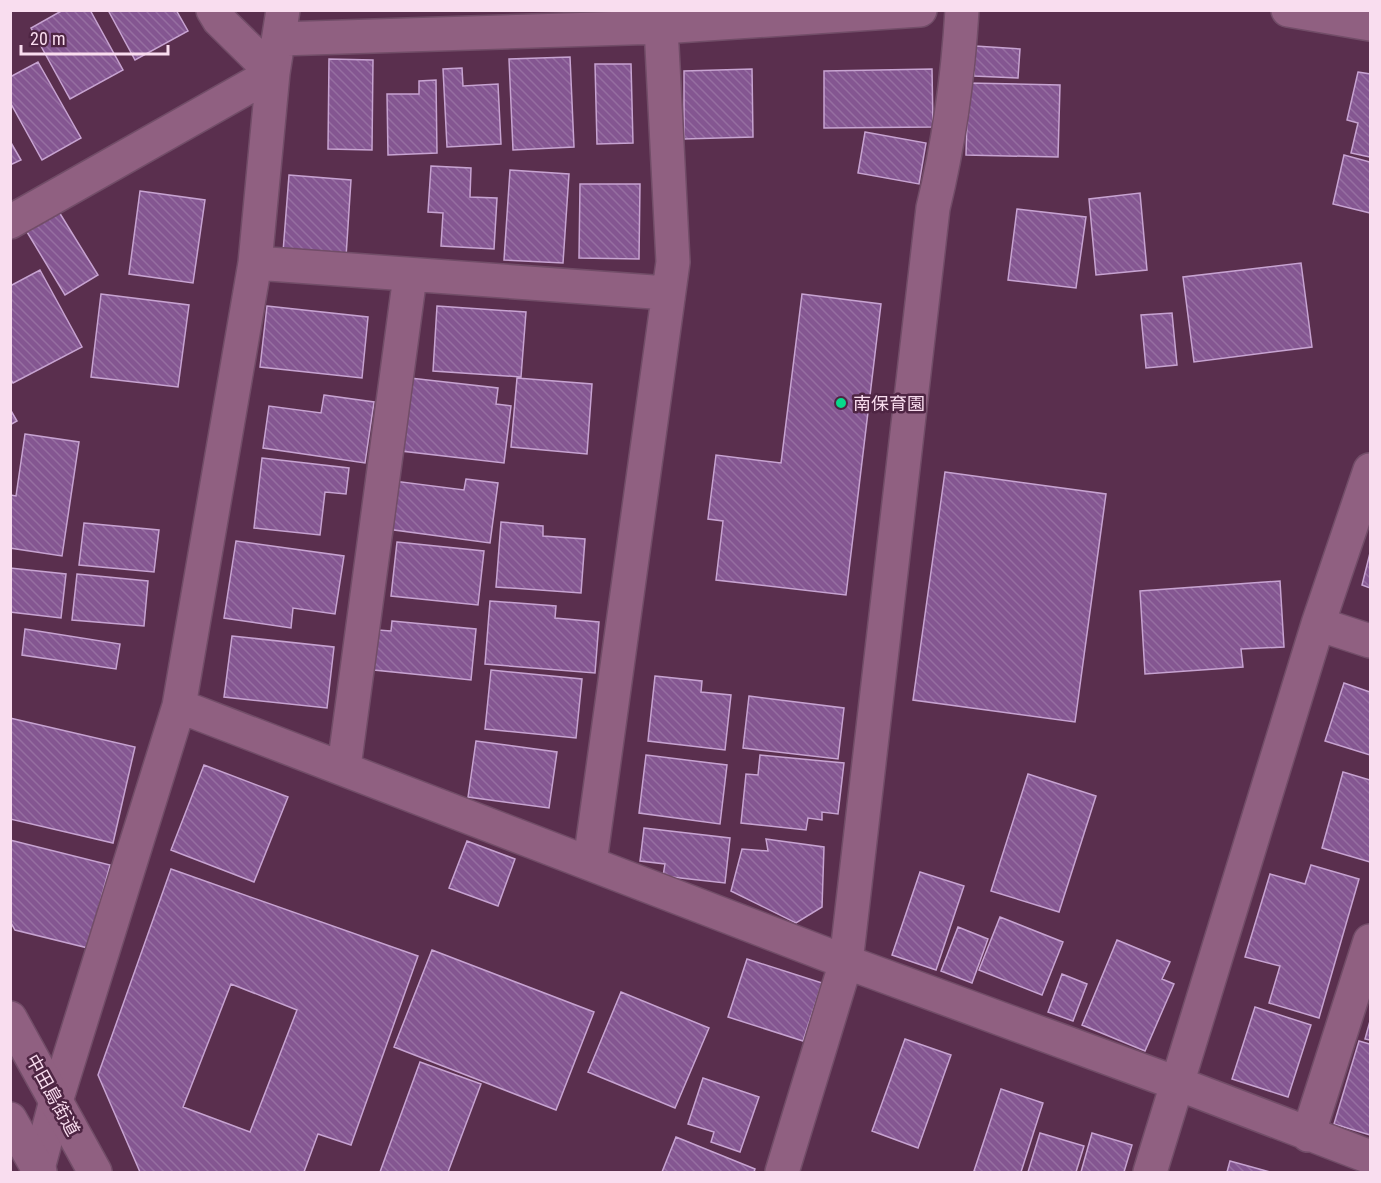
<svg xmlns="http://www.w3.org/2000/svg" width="1381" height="1183" viewBox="0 0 1381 1183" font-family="'Roboto Condensed','Noto Sans JP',sans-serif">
<defs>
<pattern id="building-back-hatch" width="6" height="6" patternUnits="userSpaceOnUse" patternTransform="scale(1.5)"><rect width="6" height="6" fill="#845691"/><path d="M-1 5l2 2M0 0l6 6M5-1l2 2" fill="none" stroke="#966ea1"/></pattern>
</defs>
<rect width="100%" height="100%" fill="#5a2f4e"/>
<!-- building -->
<path fill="url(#building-back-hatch)" stroke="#c7a3d1" stroke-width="1.5" fill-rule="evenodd" d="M 63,10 L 90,10 L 123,70 L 70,99 L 31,28 Z
M 108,10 L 176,10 L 188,31 L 135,60 Z
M 975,46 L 1020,49 L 1018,78 L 974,76 Z
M 570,57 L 574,147 L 513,150 L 509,59 Z
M 329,59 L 373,60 L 372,150 L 328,149 Z
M 38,62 L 81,138 L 42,160 L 10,102 L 10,77 Z
M 595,64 L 631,64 L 633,143 L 597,144 Z
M 462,68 L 463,86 L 498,84 L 501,144 L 447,147 L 443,69 Z
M 752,69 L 753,137 L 684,139 L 684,71 Z
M 932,69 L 933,127 L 824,128 L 824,71 Z
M 1358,72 L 1370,74 L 1370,157 L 1351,153 L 1358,123 L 1347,120 Z
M 436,80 L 437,153 L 388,155 L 387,94 L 419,94 L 419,81 Z
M 968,83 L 1060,85 L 1058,157 L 966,155 Z
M 865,132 L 926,143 L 919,184 L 858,173 Z
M 10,141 L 21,160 L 10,165 Z
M 1344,155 L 1370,162 L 1370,213 L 1333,204 Z
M 431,166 L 471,168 L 470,197 L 497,198 L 494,249 L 441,246 L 443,213 L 428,212 Z
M 510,170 L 569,174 L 563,263 L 504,260 Z
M 289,175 L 351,180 L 346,257 L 283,252 Z
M 580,184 L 640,184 L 639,259 L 579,258 Z
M 140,191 L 205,200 L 193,283 L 129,274 Z
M 1140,193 L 1147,270 L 1096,275 L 1089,199 Z
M 1017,209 L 1086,217 L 1076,288 L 1008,280 Z
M 59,212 L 98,275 L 65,295 L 27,232 Z
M 1301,263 L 1312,347 L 1194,362 L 1183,277 Z
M 40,270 L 82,347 L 13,383 L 10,379 L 10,286 Z
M 101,294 L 189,305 L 178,387 L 91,377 Z
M 802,294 L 881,304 L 846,595 L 716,580 L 723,521 L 708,519 L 716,455 L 781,463 Z
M 267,306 L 368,317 L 362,378 L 260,367 Z
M 437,306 L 526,312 L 521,377 L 433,371 Z
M 1172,313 L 1177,365 L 1146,368 L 1141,315 Z
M 410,378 L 498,388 L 496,404 L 511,406 L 504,463 L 401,451 Z
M 517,378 L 592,384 L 587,454 L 511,447 Z
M 324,395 L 374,402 L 365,463 L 263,448 L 269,406 L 321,413 Z
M 10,409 L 17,421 L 10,425 Z
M 25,434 L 79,442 L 62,556 L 10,548 L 10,495 L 16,496 Z
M 262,458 L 349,468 L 346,494 L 325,492 L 320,535 L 254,528 Z
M 945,472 L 1106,494 L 1075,722 L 913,700 Z
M 466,479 L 498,483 L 490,543 L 387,529 L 394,481 L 464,490 Z
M 501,522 L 543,526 L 543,536 L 585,539 L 581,593 L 496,587 Z
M 84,523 L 159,530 L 154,572 L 79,565 Z
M 236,541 L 344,556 L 335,614 L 293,608 L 291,628 L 224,618 Z
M 397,542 L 484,551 L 478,605 L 391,596 Z
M 1370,553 L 1370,588 L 1362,585 Z
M 10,568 L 66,574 L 61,618 L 10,612 Z
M 77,574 L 148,581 L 144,626 L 72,620 Z
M 1280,581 L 1284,647 L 1241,649 L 1243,667 L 1145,674 L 1140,591 Z
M 490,601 L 556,606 L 555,618 L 599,622 L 595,673 L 485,664 Z
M 392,621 L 476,629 L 471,680 L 374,670 L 378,630 L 391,631 Z
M 25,629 L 120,644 L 116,669 L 22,655 Z
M 232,636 L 334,647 L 327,708 L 224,697 Z
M 491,670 L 582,679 L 576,738 L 485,729 Z
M 655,676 L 702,681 L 701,692 L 731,695 L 725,750 L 648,741 Z
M 1344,683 L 1370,692 L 1370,755 L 1325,741 Z
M 749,696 L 844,708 L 838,759 L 743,748 Z
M 10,718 L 135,747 L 113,843 L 10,819 Z
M 476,741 L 557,752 L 549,808 L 468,797 Z
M 646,755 L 727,765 L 720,824 L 639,813 Z
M 760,755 L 844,763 L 838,814 L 822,812 L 822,820 L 808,818 L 806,830 L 741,823 L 746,774 L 758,775 Z
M 204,765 L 288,797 L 254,882 L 171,850 Z
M 1343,772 L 1370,780 L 1370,862 L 1322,848 Z
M 1028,774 L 1096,796 L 1059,912 L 991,891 Z
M 644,828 L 730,838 L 725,883 L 663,876 L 665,864 L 640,861 Z
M 766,839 L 824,847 L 822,907 L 796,923 L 731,891 L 742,849 L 768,851 Z
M 10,840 L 110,865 L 88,948 L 15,930 L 10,921 Z
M 467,841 L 515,859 L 498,906 L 449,888 Z
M 1311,865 L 1359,879 L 1319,1018 L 1269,1003 L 1280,966 L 1245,957 L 1270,874 L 1305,884 Z
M 171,869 L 418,956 L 351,1145 L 318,1134 L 304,1172 L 140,1172 L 98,1075 ZM 231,984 L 297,1010 L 250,1132 L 183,1107 Z
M 920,872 L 964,886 L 936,970 L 892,955 Z
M 1000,917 L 1063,942 L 1042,995 L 979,970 Z
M 958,927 L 988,939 L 972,983 L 941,971 Z
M 1117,940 L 1170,962 L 1162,979 L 1174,984 L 1145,1051 L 1082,1025 Z
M 432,950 L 594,1012 L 556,1110 L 394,1047 Z
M 747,959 L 822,983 L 803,1041 L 728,1017 Z
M 1062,974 L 1087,984 L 1073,1021 L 1048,1012 Z
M 621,992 L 709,1028 L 675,1108 L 588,1072 Z
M 1255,1007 L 1311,1025 L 1288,1097 L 1232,1079 Z
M 1370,1021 L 1370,1040 L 1365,1039 Z
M 905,1039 L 951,1055 L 918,1148 L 872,1131 Z
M 1359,1041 L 1370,1044 L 1370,1135 L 1334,1124 Z
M 420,1062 L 481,1084 L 448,1172 L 380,1172 Z
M 703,1078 L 759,1097 L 740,1152 L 711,1142 L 714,1132 L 688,1124 Z
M 1001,1089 L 1043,1103 L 1021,1172 L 977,1172 L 974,1171 Z
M 1040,1133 L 1084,1146 L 1076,1172 L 1028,1172 Z
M 1092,1133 L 1132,1145 L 1124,1172 L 1081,1172 Z
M 676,1137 L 755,1169 L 754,1172 L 662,1172 Z
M 1230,1161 L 1270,1172 L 1227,1172 Z"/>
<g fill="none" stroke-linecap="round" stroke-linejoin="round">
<!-- minor casing -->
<g stroke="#724d68" stroke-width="36">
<path id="minor" d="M 1288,10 L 1370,24
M 279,39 L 661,27 L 920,10
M 10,222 L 273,73 L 219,20 L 213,10
M 255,263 L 667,293
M 1318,624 L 1370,641
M 179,706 L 846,962 L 1176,1083 L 1370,1157
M 344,767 L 410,276
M 590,862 L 673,262 L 661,27
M 1308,1135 L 1370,941
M 37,1172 L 56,1101 L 179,706 L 255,263 L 273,73 L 283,10
M 782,1172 L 846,962 L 933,208 C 949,143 958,77 962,10
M 1150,1172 L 1318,624 L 1370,470"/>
</g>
<!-- tertiary casing -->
<g stroke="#724d68" stroke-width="36">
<path id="tertiary" d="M 10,1018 L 95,1172
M 10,1119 L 40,1172"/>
</g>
<!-- minor -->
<use href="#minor" stroke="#906081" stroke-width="33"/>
<!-- tertiary -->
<use href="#tertiary" stroke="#906081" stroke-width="33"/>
</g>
<!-- markers -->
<circle fill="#07d98b" stroke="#4e2543" stroke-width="2" cx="841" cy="403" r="6"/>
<g text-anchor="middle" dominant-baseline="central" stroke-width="5" stroke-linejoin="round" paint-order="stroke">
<!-- poi labels -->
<g font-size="18" fill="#f9ddef" stroke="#4e2543" text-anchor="start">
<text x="853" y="403">南保育園</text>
</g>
<!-- street labels -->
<g font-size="18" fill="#f9ddef" stroke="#4e2543">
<text transform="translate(53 1095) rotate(61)">中田島街道</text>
</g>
</g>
<!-- border -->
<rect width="1381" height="1183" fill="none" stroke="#f9ddef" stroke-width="24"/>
<!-- scale -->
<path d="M21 45v9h147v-9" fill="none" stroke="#f9ddef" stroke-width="3"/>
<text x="30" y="45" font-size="18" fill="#f9ddef" stroke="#4e2543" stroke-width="4.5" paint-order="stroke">20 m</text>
</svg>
